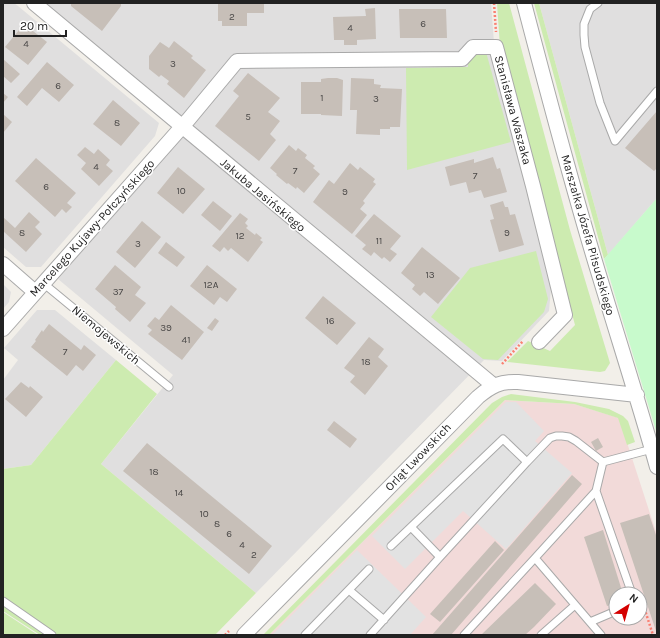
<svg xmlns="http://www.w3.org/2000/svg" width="660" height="638" viewBox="0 0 660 638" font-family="Karla,sans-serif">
<rect width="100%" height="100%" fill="#f2efe9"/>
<!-- residential -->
<path fill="#e0dfdf" d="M 3,3 L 14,3 L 18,6 L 159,123 L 155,136 L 41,267 L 26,267 L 3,247 Z
M 43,3 L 491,3 L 495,56 L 551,289 L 549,311 L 502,361 L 484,360 L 256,593 L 101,464 L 173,375 L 58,279 L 190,126 Z
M 539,3 L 657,3 L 657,198 L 608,255 Z
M 3,284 L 11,292 L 9,302 L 3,309 Z
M 37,310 L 55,310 L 116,360 L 31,465 L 3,469 L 3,380 L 18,360 L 4,348 Z"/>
<!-- commercial -->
<path fill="#f2dad9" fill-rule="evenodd" d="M 505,400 L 574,404 L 619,418 L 657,535 L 657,635 L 269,635 ZM 616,594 L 640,594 L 640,618 L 616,618 Z"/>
<!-- grass -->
<path fill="#cdebb0" d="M 497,3 L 509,3 L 570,230 L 610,363 L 605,371 L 600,372 L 507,362 L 528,341 L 550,351 L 575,325 L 500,47 Z
M 534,3 L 539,3 L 608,255 L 604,259 Z
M 486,52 L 511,142 L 407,170 L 406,68 L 468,67 L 468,57 Z
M 536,251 L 548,299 L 544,312 L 498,360 L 483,359 L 431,317 L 470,268 Z
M 116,360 L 157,394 L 101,464 L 256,593 L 215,635 L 40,635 L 3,611 L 3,469 L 31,465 Z
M 511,394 L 575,402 L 609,409 L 623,416 L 628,421 L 635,442 L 627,445 L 618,418 L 574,404 L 505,400 L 269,635 L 263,635 L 492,403 L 502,397 Z
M 3,612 L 38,635 L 3,635 Z"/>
<!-- park -->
<path fill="#c8facc" d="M 657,198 L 657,434 L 604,259 Z"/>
<!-- parking -->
<path fill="#e2e2e2" d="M 506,402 L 516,402 L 544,431 L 535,441 L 572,473 L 506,549 L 463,511 L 405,569 L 372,536 Z
M 357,550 L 426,617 L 410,635 L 272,635 Z"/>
<!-- building -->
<path fill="#c7bfb8" d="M 71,3 L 121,3 L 121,6 L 102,31 L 71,6 Z
M 218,3 L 264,3 L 264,13 L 247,13 L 247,26 L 222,26 L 222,21 L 218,21 Z
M 375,8 L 376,39 L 357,40 L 357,45 L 344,45 L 344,40 L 334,40 L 333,17 L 366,16 L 365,9 Z
M 399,9 L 446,9 L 447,38 L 400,38 Z
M 24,24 L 47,42 L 28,65 L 5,47 Z
M 174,41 L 193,56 L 191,58 L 206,70 L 184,98 L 167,84 L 169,81 L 161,75 L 159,77 L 149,69 L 149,56 L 160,42 L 169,48 Z
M 3,59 L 20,74 L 11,83 L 3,76 Z
M 47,62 L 74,85 L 59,102 L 42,88 L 27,106 L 17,97 Z
M 248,73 L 280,98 L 268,112 L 280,121 L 270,134 L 276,140 L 259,161 L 215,126 L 239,96 L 233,91 Z
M 328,78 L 337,78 L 343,80 L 342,116 L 321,115 L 321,114 L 301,114 L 301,82 L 321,82 L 321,79 Z
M 351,78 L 374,79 L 374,84 L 381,85 L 380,88 L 402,89 L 400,127 L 390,127 L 390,129 L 380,129 L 380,135 L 356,134 L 357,110 L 350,110 Z
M 3,93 L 8,97 L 3,103 Z
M 113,100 L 140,123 L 121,146 L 93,124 Z
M 657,111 L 657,168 L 654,171 L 625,148 Z
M 3,114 L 12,122 L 3,133 Z
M 289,145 L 296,151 L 298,148 L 307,155 L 305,158 L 315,166 L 313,168 L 320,174 L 304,193 L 297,187 L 296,189 L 288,183 L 287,184 L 276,175 L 277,174 L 270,168 Z
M 85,147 L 94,154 L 98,149 L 110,160 L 106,165 L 113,171 L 99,186 L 81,169 L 86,163 L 77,155 Z
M 493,157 L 497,169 L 500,168 L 507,192 L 484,198 L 481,190 L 469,193 L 466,182 L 450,186 L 445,167 L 474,159 L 474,163 Z
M 36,158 L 76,193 L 67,203 L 72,207 L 66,213 L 62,209 L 55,217 L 15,181 Z
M 350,163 L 358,170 L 360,167 L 375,179 L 373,182 L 376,184 L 363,201 L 365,203 L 360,209 L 367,215 L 352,234 L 313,202 L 329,180 L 334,184 Z
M 178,167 L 205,189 L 183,214 L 157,193 Z
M 213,201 L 232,216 L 220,231 L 201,215 Z
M 503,201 L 505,207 L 508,207 L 510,215 L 515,214 L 524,245 L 499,252 L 490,220 L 494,219 L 490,205 Z
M 29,212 L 40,222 L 35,227 L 42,234 L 26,252 L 3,231 L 3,217 L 15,228 Z
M 240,213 L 248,219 L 245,223 L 248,226 L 246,228 L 255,235 L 256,233 L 262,238 L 260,240 L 263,242 L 248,262 L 231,248 L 228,251 L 224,247 L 220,252 L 212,246 Z
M 374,214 L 401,236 L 390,249 L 397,254 L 390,262 L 384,257 L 382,259 L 374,252 L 371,256 L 362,249 L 366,245 L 355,236 Z
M 142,221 L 161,237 L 135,268 L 116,252 Z
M 166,242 L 185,257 L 177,267 L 158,253 Z
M 422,247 L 460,278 L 438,304 L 424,292 L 420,296 L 412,289 L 415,285 L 401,273 Z
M 115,265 L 141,287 L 135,295 L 146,303 L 130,322 L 115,309 L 116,307 L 95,289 Z
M 207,265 L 237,289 L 227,302 L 220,297 L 214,305 L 190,286 Z
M 323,296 L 356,323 L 337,345 L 305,318 Z
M 171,305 L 204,332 L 182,360 L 148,334 L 152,330 L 147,326 L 155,317 L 159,320 Z
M 215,318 L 219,321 L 212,331 L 207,328 Z
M 49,324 L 81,350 L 84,345 L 96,355 L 83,371 L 76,365 L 67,376 L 31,347 L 36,341 L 35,340 L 42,330 L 43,332 Z
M 369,337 L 384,349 L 378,357 L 388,366 L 365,395 L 350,382 L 355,376 L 344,368 Z
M 21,382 L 29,388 L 30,386 L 43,397 L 26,417 L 5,399 Z
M 334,421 L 357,439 L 350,448 L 327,430 Z
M 598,438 L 603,447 L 596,451 L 591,442 Z
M 147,443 L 272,546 L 249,574 L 123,471 Z
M 572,475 L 582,484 L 451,635 L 432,635 Z
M 649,514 L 657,538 L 657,634 L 620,523 Z
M 603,530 L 623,594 L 616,594 L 616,603 L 607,606 L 584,537 Z
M 495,541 L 504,550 L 440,622 L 430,614 Z
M 535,583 L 556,604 L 534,627 L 525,635 L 481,635 Z"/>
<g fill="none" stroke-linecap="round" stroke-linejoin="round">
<!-- lane casing -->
<g stroke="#a9a9a9" stroke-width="9">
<path id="lane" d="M 598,3 L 590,9 L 584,24 L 584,35 L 585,47 L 600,103 L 615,141 L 657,91
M 43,283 L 169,387
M 596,491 L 632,594
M 411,527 L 440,557
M 391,546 L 503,439 L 527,462
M 349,590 L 384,620
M 3,601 L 52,635
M 590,622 L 616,611
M 305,635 L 369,569
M 370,635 L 440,557 L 527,462 L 550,438 L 556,436 L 562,436 L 569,437 L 576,441 L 603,462
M 464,635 L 535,558
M 541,635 L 575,605
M 601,635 L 535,558 L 596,491 L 603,462 L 652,449"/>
</g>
<!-- street casing -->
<g stroke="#a9a9a9" stroke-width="16">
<path id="street" d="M 34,3 L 493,385
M 524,3 C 548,95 572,187 600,278 C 619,341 639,403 657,467
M 3,264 L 35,292
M 3,329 L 188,120 L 237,61 L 462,59 L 473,47 L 496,47 L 533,186 L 565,315 L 539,342
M 244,635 L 478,397 C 491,386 500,381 518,382 L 637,395"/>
</g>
<!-- path -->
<path stroke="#fa8072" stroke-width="2.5" stroke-dasharray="2 2" stroke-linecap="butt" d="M 494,3 L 496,32
M 502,364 L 523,341
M 642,601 L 653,635
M 225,635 L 229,631"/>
<!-- lane -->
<use href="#lane" stroke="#fff" stroke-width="7"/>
<!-- street -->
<use href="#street" stroke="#fff" stroke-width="14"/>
</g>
<g text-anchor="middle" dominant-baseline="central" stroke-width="3" stroke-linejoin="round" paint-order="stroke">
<!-- number labels -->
<g font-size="10" fill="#4b4948">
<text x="232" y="17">2</text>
<text x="423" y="24">6</text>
<text x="350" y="28">4</text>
<text x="26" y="44">4</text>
<text x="173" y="64">3</text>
<text x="58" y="86">6</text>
<text x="322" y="98">1</text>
<text x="376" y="99">3</text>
<text x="248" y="117">5</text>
<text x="117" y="123">8</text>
<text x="96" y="167">4</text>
<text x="295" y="171">7</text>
<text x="475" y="176">7</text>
<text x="46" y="187">6</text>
<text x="181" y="191">10</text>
<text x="345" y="192">9</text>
<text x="22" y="233">8</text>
<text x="507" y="233">9</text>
<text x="240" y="236">12</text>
<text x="379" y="241">11</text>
<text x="138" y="244">3</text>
<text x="430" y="275">13</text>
<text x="211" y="285">12A</text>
<text x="118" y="292">37</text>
<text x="330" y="321">16</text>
<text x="166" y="328">39</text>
<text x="186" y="340">41</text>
<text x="65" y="352">7</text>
<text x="366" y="362">18</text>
<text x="154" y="472">18</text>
<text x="179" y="493">14</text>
<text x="204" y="514">10</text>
<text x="217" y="524">8</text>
<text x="229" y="534">6</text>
<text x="242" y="545">4</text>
<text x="254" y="555">2</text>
</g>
<!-- street labels -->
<g font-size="12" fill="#222" stroke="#fff">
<text transform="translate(513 110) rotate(75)">Stanisława Waszaka</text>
<text transform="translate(263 195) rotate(40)">Jakuba Jasińskiego</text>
<text transform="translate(92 228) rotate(-48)">Marcelego Kujawy-Połczyńskiego</text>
<text transform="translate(588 235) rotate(74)">Marszałka Józefa Piłsudskiego</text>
<text transform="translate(106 335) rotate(40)">Niemojewskich</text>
<text transform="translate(418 457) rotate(-46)">Orląt Lwowskich</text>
</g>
</g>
<!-- border -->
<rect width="660" height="638" fill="none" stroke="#222222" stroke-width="8"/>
<!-- north arrow -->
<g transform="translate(628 606) rotate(37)"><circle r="19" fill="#ffffff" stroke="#a7a7a7"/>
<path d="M0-3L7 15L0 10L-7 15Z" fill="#d40000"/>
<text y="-6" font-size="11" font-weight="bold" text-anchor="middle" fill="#222222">N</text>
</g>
<!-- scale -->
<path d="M14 30v6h52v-6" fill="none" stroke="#222222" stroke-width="2"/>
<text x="20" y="30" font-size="12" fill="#222222" stroke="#ffffff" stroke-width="3" paint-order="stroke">20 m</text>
</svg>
